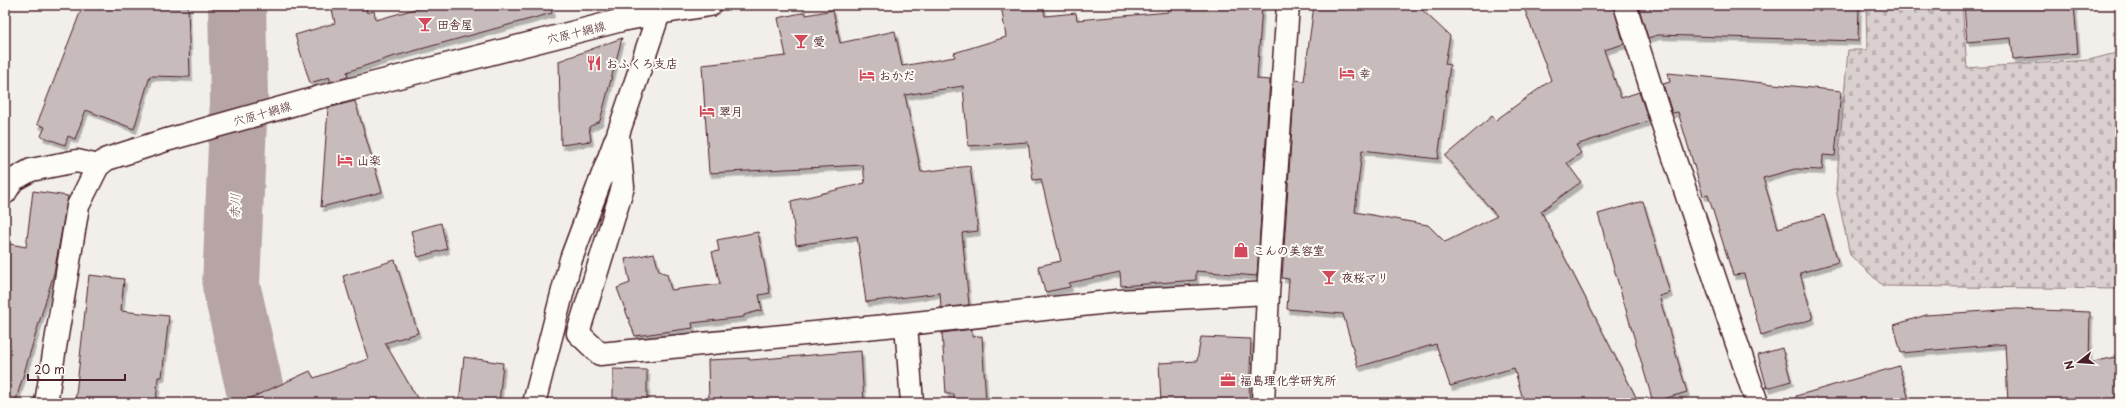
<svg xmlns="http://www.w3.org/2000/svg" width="2125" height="408" viewBox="0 0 2125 408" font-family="'Playpen Sans','Klee One',sans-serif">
<defs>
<pattern id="cemetery-stones" width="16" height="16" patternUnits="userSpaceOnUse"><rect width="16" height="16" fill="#d9d0cf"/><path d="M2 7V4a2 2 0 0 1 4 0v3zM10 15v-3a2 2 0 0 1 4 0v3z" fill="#bcb2b2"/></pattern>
<filter id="shadow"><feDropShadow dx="2.5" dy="4.5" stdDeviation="0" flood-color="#0004"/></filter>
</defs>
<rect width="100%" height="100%" fill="#f2efeb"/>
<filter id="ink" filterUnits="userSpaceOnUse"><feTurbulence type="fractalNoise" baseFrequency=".025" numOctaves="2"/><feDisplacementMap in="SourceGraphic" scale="8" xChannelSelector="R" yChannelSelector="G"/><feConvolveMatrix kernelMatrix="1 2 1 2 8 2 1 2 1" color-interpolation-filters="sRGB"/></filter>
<g filter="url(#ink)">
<!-- cemetery -->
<path fill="url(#cemetery-stones)" stroke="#92787d" d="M 1866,5 L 1962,5 L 1967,68 L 2089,60 L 2120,52 L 2120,289 L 1883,286 L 1850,255 L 1836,189 L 1848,50 L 1867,50 Z"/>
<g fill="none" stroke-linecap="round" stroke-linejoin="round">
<!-- river -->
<path stroke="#b7a5a6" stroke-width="58" d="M 237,5 L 239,98 L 231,285 L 258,403"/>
</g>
<!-- building -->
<path fill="#c8bbbb" stroke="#4a1f2b" filter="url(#shadow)" d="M 83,5 L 188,5 L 190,77 L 150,76 L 134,129 L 86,110 L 75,139 L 68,136 L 65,145 L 41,136 L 45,127 L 37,124 Z
M 331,5 L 365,5 L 367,13 L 374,11 L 376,20 L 429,5 L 551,5 L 552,13 L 388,58 L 347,72 L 348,77 L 330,82 L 330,77 L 310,83 L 295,35 L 335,23 Z
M 1001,5 L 1043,5 L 1045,16 L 1076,13 L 1077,20 L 1169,12 L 1167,5 L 1262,5 L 1257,79 L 1270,80 L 1257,276 L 1196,271 L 1196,280 L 1121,286 L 1120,272 L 1069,283 L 1070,287 L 1045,292 L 1038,266 L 1061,261 L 1041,179 L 1033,180 L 1028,142 L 968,146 L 963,86 L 905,95 L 921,172 L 970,166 L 978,231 L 962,233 L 969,305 L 941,308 L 940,293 L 866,302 L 857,236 L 796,245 L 791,201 L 865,183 L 863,165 L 709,173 L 702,65 L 786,56 L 778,18 L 806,12 L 806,15 L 833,10 L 840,43 L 895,31 L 902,66 L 955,57 L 954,53 L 1006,37 Z
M 1314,5 L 1417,5 L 1450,36 L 1445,64 L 1450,65 L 1438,159 L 1362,150 L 1355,212 L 1428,225 L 1445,242 L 1497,216 L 1445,156 L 1492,116 L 1496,120 L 1551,80 L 1523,5 L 1613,5 L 1624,44 L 1604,50 L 1621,98 L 1639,92 L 1649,121 L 1576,145 L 1581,153 L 1567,163 L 1581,182 L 1541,211 L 1639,403 L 1524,403 L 1514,368 L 1450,386 L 1436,344 L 1358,367 L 1343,314 L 1287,309 L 1289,279 L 1282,278 L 1295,80 L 1304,81 Z
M 1638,5 L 1859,5 L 1858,41 L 1658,35 L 1648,38 Z
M 1964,5 L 2074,5 L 2078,53 L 2013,59 L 2011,38 L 1967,42 Z
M 622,38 L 600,121 L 589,127 L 591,141 L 561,145 L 559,61 Z
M 1668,73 L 1841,91 L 1835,156 L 1823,155 L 1822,170 L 1795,169 L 1763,178 L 1778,228 L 1824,215 L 1838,262 L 1800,273 L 1813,319 L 1761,335 L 1744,274 L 1733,275 L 1708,195 L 1703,196 L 1678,112 L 1672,113 L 1663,84 L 1670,82 Z
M 355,101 L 382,192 L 321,207 L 328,108 Z
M 33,191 L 68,196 L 54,273 L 15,403 L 5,403 L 5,243 L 26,247 Z
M 1643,201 L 1670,293 L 1659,296 L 1687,392 L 1653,402 L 1598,214 Z
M 441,223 L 447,249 L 418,257 L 411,231 Z
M 758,232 L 770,293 L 759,295 L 762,310 L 744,315 L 744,317 L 692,323 L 693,328 L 635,336 L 617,288 L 630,283 L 625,259 L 654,253 L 659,271 L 667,274 L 671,290 L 720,284 L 712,252 L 719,251 L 717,240 Z
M 395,260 L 418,333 L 385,343 L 420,403 L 240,403 L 310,371 L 314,378 L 368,359 L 343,276 Z
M 89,275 L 124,279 L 121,311 L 169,316 L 162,377 L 158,377 L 156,403 L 75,403 Z
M 2016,309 L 2090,312 L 2089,363 L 2120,356 L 2120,398 L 2076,403 L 2008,403 L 2005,344 L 1901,353 L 1894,325 L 1926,315 Z
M 972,329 L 972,337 L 982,336 L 986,403 L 955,403 L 954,394 L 946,394 L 942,333 Z
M 1201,337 L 1251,339 L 1249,403 L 1161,403 L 1159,363 L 1197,361 Z
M 1782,348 L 1791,381 L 1767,388 L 1758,355 Z
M 861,351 L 864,403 L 709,403 L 708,360 L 749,358 L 750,360 Z
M 464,357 L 503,363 L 499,403 L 459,403 Z
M 1899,366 L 1910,403 L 1797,403 L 1796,396 Z
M 613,369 L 647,370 L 647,403 L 613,403 Z"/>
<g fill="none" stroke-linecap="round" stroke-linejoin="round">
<!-- street casing -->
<g stroke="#4a1f2b" stroke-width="25">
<path id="street" d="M 1625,5 L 1659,113 L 1757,403
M 659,13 L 618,134 L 623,187 L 578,333 L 600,354 L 906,324 L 1118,301 L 1268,293
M 5,193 L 13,180 L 31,170 L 77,161 L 98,166
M 906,324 L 912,403
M 534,403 L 571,259 L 616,139
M 1263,403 L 1268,293 L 1288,5"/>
</g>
<!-- secondary casing -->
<g stroke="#4a1f2b" stroke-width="25">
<path id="secondary" d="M 659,13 L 710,5
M 46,403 L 78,206 L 98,166 L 107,159 L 163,141 L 320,97 L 622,20 L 659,13 L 661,5"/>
</g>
<!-- street -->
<use href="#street" stroke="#fdfcf7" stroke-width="22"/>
<!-- secondary -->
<use href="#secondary" stroke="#fdfcf7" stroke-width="22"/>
</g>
</g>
<!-- icons -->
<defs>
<g id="bar-bare" transform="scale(1.2)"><path d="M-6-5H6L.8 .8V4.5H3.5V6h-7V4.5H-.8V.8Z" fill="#d1495b" stroke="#fdfcf7" stroke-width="2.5" paint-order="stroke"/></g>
<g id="restaurant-bare" transform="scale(1.2)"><path d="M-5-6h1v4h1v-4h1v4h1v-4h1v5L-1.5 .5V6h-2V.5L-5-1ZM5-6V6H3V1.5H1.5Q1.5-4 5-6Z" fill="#d1495b" stroke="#fdfcf7" stroke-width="2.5" paint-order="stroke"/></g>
<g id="hotel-bare" transform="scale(1.2)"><path d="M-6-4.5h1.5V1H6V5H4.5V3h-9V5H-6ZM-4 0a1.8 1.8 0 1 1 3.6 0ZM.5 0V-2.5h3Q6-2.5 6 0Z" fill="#d1495b" stroke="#fdfcf7" stroke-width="2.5" paint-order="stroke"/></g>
<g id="shop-bare" transform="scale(1.2)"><path d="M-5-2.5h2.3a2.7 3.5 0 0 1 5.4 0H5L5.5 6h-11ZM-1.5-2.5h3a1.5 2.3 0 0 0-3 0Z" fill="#d1495b" stroke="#fdfcf7" stroke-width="2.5" paint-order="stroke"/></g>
<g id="office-bare" transform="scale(1.2)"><path d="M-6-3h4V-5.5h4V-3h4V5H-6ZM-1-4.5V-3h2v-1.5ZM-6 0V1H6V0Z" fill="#d1495b" stroke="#fdfcf7" stroke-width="2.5" paint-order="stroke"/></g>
</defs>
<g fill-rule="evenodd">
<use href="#bar-bare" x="425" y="24"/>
<use href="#bar-bare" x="801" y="41"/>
<use href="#restaurant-bare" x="594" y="63"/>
<use href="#hotel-bare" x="1347" y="73"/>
<use href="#hotel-bare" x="867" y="75"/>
<use href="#hotel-bare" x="707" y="111"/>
<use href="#hotel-bare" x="345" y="160"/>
<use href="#shop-bare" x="1241" y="250"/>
<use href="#bar-bare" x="1329" y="277"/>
<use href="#office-bare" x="1228" y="380"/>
</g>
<g text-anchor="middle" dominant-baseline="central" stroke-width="4" stroke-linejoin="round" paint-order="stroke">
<!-- poi labels -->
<g font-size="12" font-weight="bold" fill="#4a1f2b" stroke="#fdfcf7" text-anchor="start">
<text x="437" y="24">田舎屋</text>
<text x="813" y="41">愛</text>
<text x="606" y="63">おふくろ支店</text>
<text x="1359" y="73">幸</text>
<text x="879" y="75">おかだ</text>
<text x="719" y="111">翠月</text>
<text x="357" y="160">山楽</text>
<text x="1253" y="250">こんの美容室</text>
<text x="1341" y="277">夜桜マリ</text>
<text x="1240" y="380">福島理化学研究所</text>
</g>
<!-- street labels -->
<g font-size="12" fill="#4a1f2b" stroke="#fdfcf7">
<text transform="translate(576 32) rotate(-14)">穴原十綱線</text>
<text transform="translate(262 113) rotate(-16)">穴原十綱線</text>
</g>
<!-- water labels -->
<g font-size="13" font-style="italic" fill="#704e56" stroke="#fdfcf7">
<text transform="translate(234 206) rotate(-88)">赤川</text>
</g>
</g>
<!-- margin -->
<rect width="2125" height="408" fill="none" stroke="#fdfcf7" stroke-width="20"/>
<rect x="10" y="10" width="2105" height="388" fill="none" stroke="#4a1f2b" stroke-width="1.5" filter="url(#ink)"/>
<!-- north arrow -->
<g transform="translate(2079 362) rotate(253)" stroke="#fdfcf7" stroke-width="3" paint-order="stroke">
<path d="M0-3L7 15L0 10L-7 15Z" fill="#4a1f2b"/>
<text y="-6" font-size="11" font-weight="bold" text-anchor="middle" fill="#4a1f2b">N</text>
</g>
<!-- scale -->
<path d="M28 374v6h97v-6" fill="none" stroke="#4a1f2b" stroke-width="2"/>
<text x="34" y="374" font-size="12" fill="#4a1f2b" stroke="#fdfcf7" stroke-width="3" paint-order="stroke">20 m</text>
</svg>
